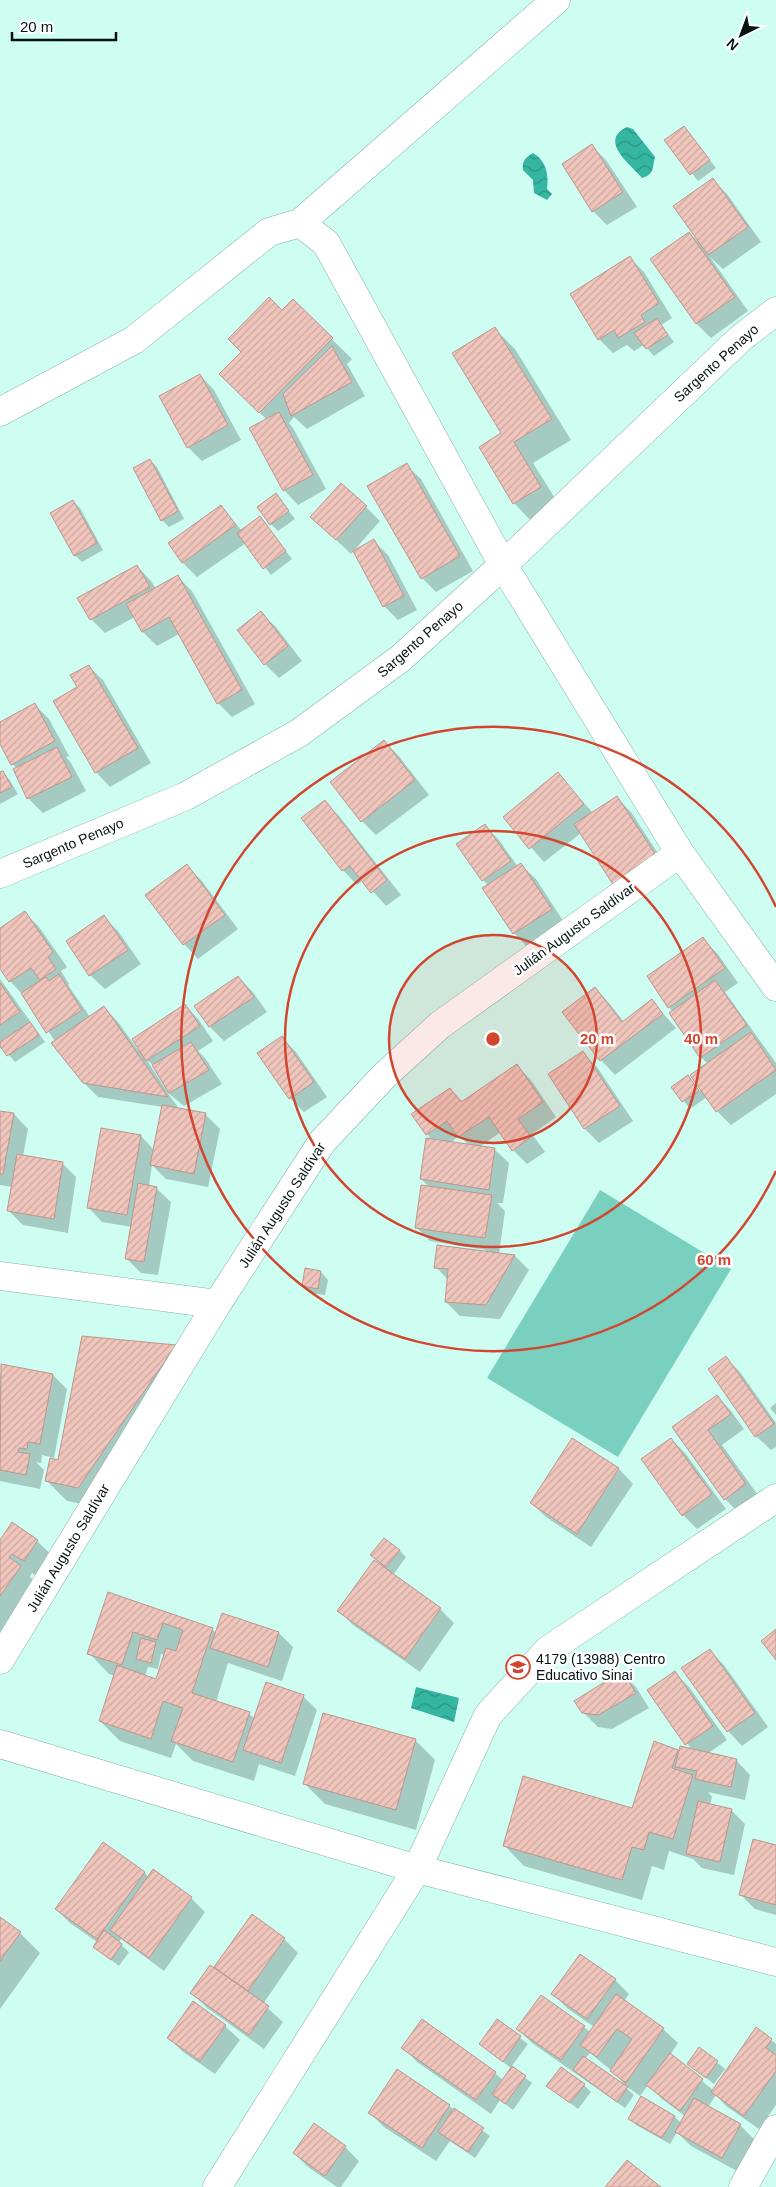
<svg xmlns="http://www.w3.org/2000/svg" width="776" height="2187" viewBox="0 0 776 2187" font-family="Arial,sans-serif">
<defs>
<pattern id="water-waves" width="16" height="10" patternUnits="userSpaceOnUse" patternTransform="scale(1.25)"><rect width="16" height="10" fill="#35b6a2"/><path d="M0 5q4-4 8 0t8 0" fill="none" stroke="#2b9383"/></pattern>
<pattern id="building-hatch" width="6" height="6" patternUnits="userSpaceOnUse" patternTransform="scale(1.25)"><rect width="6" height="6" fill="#efc5bc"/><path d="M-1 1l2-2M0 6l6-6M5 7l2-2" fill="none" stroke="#cba8a1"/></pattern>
</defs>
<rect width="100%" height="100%" fill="#cefdf2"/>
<!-- garden -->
<path fill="#7ad0bf" d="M 600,1190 L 731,1269 L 618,1457 L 487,1378 Z"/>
<!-- water -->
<path fill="url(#water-waves)" d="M 627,127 L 633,129 L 655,157 C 652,168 655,174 642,178 C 630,164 598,141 627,127 Z
M 533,153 C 546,160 549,175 547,189 L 552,194 L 547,200 L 534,193 L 533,180 L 523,170 C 522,161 525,158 533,153 Z
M 416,1687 L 459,1698 L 454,1722 L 411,1708 Z"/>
<!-- shadow -->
<path fill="#0003" fill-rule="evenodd" d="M 684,127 L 716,168 L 698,181 L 666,140 Z
M 592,146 L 606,160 L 637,207 L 607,225 L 593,211 Z
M 713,180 L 727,194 L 761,242 L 723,269 L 710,257 L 748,311 L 711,338 L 697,324 L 652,260 L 689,233 L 702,245 Z
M 630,258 L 644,272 L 672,318 L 661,325 L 674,342 L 654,356 L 644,345 L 634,351 L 627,345 L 613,353 L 599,339 Z
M 293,301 L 352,359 L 347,364 L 365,396 L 307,429 L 294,417 L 289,423 L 293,428 L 326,489 L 298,505 L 284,490 L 267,420 L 221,374 Z
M 495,329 L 515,349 L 571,440 L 533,463 L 561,508 L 534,524 L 514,503 L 480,447 L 503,433 Z
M 200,375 L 214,390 L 241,440 L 202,461 L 188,447 Z
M 150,460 L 157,467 L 184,519 L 169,527 L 162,520 Z
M 406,465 L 421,479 L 473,571 L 436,592 L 422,578 Z
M 276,495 L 295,519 L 278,531 L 271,524 Z
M 73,501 L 80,508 L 103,550 L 82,562 L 75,555 Z
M 221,507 L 242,531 L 260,518 L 292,559 L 271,575 L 246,543 L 197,577 L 183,563 L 170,543 Z
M 366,507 L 380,521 L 351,554 L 312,517 Z
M 374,541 L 388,555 L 417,610 L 398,620 L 384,606 Z
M 137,566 L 151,581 L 156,589 L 178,577 L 192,591 L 255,704 L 232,717 L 218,703 L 179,634 L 157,646 L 143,632 L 135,617 L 105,633 L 91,619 Z
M 261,613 L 276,627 L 302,661 L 279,678 L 265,664 Z
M 88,666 L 103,680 L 151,763 L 110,787 L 96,772 L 55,702 L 79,687 Z
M 35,705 L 49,719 L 69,756 L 66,757 L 71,763 L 86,791 L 43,813 L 28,798 L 14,770 L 17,769 L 12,764 L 0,741 L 0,723 Z
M 384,741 L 398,755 L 429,795 L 376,835 L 362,821 Z
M 2,772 L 9,779 L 18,794 L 0,804 L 0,773 Z
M 558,774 L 593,813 L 617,798 L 631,812 L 670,872 L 581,833 L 544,862 L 504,817 Z
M 325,802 L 339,816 L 401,895 L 386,906 L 363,880 L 357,885 L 343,870 L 303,818 Z
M 485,826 L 499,840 L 518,867 L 521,865 L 536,879 L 565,924 L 528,948 L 514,933 L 484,889 L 489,886 L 483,880 Z
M 187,866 L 201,880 L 238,929 L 198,959 L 184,944 L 147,895 Z
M 25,913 L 39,927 L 67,967 L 61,971 L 69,984 L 68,985 L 90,1017 L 104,1007 L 118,1022 L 138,1050 L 185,1005 L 199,1020 L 213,1041 L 198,1051 L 205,1058 L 222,1084 L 184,1106 L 167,1092 L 180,1110 L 205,1114 L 220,1129 L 208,1187 L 166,1179 L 152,1165 L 149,1186 L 156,1188 L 171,1202 L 158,1275 L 141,1273 L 126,1258 L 132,1227 L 102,1222 L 88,1207 L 141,1136 L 154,1150 L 163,1107 L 98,1097 L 83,1082 L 24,996 L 10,981 L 0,967 L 0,930 ZM 146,1059 L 157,1069 L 169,1090 L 167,1091 Z
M 104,917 L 118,931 L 141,964 L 105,989 L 90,975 Z
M 703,939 L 717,953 L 738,983 L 725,992 L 776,1063 L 776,1094 L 731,1125 L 717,1111 L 707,1097 L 690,1109 L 673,1087 L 688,1077 L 700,1091 L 708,1064 L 701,1057 L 669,1007 Z
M 238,977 L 252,991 L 267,1012 L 224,1041 L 210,1027 L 195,1006 Z
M 0,979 L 45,1042 L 15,1062 L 2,1047 L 0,1049 Z
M 595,988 L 609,1003 L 624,1022 L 652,1001 L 676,1028 L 615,1075 L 601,1060 Z
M 281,1037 L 296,1052 L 327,1097 L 304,1112 L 290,1098 L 259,1053 Z
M 583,1053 L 597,1067 L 633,1121 L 599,1143 L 585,1129 L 550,1075 Z
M 517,1066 L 531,1080 L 556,1117 L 532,1134 L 545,1152 L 527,1164 L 513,1150 L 501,1132 L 479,1147 L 494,1149 L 509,1163 L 503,1203 L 497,1203 L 505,1211 L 499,1254 L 515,1256 L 529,1270 L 500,1319 L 460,1316 L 446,1302 L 448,1280 L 436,1267 L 486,1252 L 486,1250 L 430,1241 L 416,1227 L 429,1187 L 421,1179 L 432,1140 L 427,1134 L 450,1089 L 463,1102 ZM 459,1136 L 469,1145 L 450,1143 Z
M 0,1112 L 14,1114 L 28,1129 L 23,1156 L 62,1163 L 76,1177 L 68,1233 L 23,1225 L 9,1211 L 13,1187 L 0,1185 Z
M 321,1272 L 328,1280 L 325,1295 L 310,1293 L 303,1286 Z
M 83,1337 L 175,1347 L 195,1367 L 98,1507 L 67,1501 L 47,1481 L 59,1461 Z
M 726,1358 L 740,1372 L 776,1423 L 776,1447 L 771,1450 L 756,1436 L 710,1370 Z
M 2,1365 L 53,1375 L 67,1389 L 54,1458 L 42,1455 L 41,1463 L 36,1462 L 44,1470 L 40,1489 L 0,1481 L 0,1376 Z
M 717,1396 L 731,1411 L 744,1429 L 722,1445 L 760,1498 L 739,1513 L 725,1499 L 674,1427 Z
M 776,1403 L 776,1415 L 770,1408 Z
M 573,1439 L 619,1469 L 633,1484 L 591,1547 L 546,1517 L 531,1503 Z
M 671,1439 L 685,1453 L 726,1509 L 697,1529 L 683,1515 Z
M 37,1541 L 58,1561 L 44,1581 L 32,1573 L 30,1577 L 40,1587 L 0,1646 L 0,1542 Z
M 399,1550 L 406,1557 L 393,1575 L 440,1609 L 454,1623 L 420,1672 L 353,1625 L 339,1611 L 383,1567 L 372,1555 Z
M 109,1594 L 212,1629 L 216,1633 L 279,1633 L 293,1647 L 282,1681 L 228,1663 L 216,1702 L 249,1714 L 255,1719 L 303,1696 L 317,1710 L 295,1776 L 259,1764 L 254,1781 L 193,1761 L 176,1744 L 171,1758 L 120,1741 L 100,1721 L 115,1676 L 109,1674 L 89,1653 ZM 161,1654 L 165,1655 L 157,1680 L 145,1676 L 148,1667 L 158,1669 Z
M 709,1650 L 724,1665 L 768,1727 L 742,1746 L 728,1731 Z
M 621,1672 L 636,1687 L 649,1708 L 612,1729 L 598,1727 L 583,1712 Z
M 675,1673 L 689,1687 L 727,1740 L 707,1754 L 736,1760 L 750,1775 L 745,1800 L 708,1792 L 712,1797 L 710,1805 L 731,1810 L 745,1824 L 734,1875 L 702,1868 L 693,1859 L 669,1851 L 664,1870 L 652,1866 L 642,1900 L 524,1866 L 504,1845 L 633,1810 L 677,1751 L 679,1753 L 692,1750 L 649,1691 Z
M 415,1740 L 435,1760 L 416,1830 L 325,1804 L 305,1784 Z
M 776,1846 L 776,1915 L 755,1909 L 741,1895 Z
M 144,1872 L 148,1877 L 191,1898 L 205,1912 L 164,1971 L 121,1939 L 119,1943 L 129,1952 L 119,1966 L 94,1947 L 97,1942 L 70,1923 L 56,1909 Z
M 252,1916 L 284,1939 L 298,1953 L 263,2004 L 283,2022 L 264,2049 L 206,2007 L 192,1993 L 214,1969 Z
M 0,1919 L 20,1933 L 40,1953 L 0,2009 Z
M 615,1980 L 629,1994 L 624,2001 L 663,2029 L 678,2043 L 670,2055 L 713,2090 L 771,2040 L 776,2044 L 776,2105 L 759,2129 L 726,2106 L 716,2095 L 708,2107 L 740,2125 L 754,2139 L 737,2171 L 691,2146 L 677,2132 L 670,2144 L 636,2125 L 629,2118 L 641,2098 L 675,2117 L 681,2123 L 685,2116 L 662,2099 L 648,2085 L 640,2096 L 626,2086 L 612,2071 L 590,2053 L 585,2059 L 626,2088 L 634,2095 L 625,2108 L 532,2043 L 518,2029 L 584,2027 L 590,2032 L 594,2027 L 567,2008 L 553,1994 Z
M 497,2020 L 528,2044 L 511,2067 L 532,2083 L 513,2110 L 500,2100 L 491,2114 L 417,2062 L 403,2047 L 495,2073 L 503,2080 L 511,2068 L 480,2044 Z
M 225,2026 L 240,2040 L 215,2074 L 183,2052 L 169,2038 Z
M 700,2049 L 725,2069 L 714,2084 L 696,2070 Z
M 584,2085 L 591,2092 L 578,2109 L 548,2086 Z
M 449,2106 L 490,2136 L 475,2158 L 450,2141 L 436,2161 L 384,2127 L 370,2113 Z
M 345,2147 L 359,2161 L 341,2187 L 337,2187 L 308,2167 L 294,2153 Z"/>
<!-- building -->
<path fill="url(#building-hatch)" stroke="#be968d" d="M 684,126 L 710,160 L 690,175 L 664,140 Z
M 592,144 L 623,192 L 592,212 L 562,164 Z
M 713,178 L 748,227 L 708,255 L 673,206 Z
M 689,232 L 735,297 L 696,324 L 650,259 Z
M 630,256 L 659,303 L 641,315 L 645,322 L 618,338 L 614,330 L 598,340 L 570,294 Z
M 269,297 L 282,310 L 293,299 L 333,338 L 259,413 L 219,374 L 241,352 L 228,339 Z
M 657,318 L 668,335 L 646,349 L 634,333 Z
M 495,327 L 552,419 L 514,442 L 541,487 L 513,504 L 479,447 L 501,433 L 452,353 Z
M 332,346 L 352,382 L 291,416 L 283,394 Z
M 200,374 L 228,425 L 187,448 L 159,396 Z
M 279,412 L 313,475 L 283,491 L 249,428 Z
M 150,459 L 178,511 L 161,521 L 133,468 Z
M 407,463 L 460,556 L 421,579 L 367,486 Z
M 341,483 L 367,506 L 336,540 L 310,517 Z
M 276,493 L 289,511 L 270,525 L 257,507 Z
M 73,500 L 97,543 L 74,556 L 50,513 Z
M 221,505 L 236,525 L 182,563 L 168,543 Z
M 260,516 L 286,551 L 263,569 L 237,533 Z
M 374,539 L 404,596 L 383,607 L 353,551 Z
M 137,565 L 150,587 L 90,620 L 77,598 Z
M 178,575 L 242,690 L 217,704 L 169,617 L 142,632 L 126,604 Z
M 261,611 L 288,646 L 264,665 L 237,630 Z
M 89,665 L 138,748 L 95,773 L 53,701 L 77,687 L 70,675 Z
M 35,703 L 55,741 L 11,765 L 0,744 L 0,722 Z
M 384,740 L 415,780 L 361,822 L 330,782 Z
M 57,747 L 72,777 L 27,799 L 13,769 Z
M 3,771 L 12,787 L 0,793 L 0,772 Z
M 558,772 L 584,804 L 529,849 L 503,817 Z
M 617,796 L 657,857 L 614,886 L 574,824 Z
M 325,800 L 387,880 L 371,893 L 350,866 L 342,871 L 301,818 Z
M 485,824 L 511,861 L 482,881 L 456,844 Z
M 521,863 L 552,909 L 513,934 L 482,888 Z
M 187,864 L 225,915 L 183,945 L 145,895 Z
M 25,911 L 53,952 L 48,957 L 56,969 L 40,980 L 31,968 L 9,982 L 0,969 L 0,928 Z
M 104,915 L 128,950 L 89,976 L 66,941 Z
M 703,937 L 725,968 L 668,1008 L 647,976 Z
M 59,974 L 82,1010 L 46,1033 L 21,993 L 46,977 L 49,981 Z
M 238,976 L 254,997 L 209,1027 L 194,1006 Z
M 715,980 L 747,1025 L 700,1058 L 669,1013 Z
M 0,983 L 20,1012 L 0,1025 Z
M 595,987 L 622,1022 L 652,999 L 663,1014 L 600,1061 L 562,1012 Z
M 185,1004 L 200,1026 L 146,1061 L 132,1039 Z
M 104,1006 L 168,1097 L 83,1083 L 51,1043 Z
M 30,1022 L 39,1035 L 7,1056 L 0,1046 L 0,1042 Z
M 751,1032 L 776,1070 L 716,1112 L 690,1075 Z
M 282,1036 L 314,1082 L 289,1099 L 257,1053 Z
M 191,1042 L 209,1070 L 169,1093 L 152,1065 Z
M 583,1051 L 620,1106 L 584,1129 L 548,1074 Z
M 517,1064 L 543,1102 L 518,1119 L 531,1137 L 512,1151 L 489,1117 L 458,1137 L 447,1121 L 426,1135 L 411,1114 L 450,1088 L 461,1102 Z
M 688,1075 L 699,1091 L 682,1102 L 671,1087 Z
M 162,1105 L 206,1113 L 194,1174 L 150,1165 Z
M 0,1111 L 14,1113 L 3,1174 L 0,1174 Z
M 101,1128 L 141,1135 L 127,1215 L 87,1208 Z
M 426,1138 L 495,1148 L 489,1190 L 420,1179 Z
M 17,1154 L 63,1162 L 54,1219 L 7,1211 Z
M 138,1183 L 157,1187 L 144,1262 L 125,1259 Z
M 421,1185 L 492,1195 L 485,1238 L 415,1228 Z
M 437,1245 L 515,1255 L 486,1305 L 445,1302 L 448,1269 L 434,1268 Z
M 305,1268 L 321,1271 L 318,1289 L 302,1286 Z
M 82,1336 L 176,1345 L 78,1488 L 45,1481 L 50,1458 L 58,1460 Z
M 726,1356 L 774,1424 L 755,1437 L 708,1369 Z
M 1,1364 L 53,1374 L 40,1444 L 28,1442 L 27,1449 L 19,1448 L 18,1452 L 30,1454 L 26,1475 L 0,1470 Z
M 717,1395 L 731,1414 L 708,1430 L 746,1484 L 724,1500 L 672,1427 Z
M 572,1438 L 619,1468 L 577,1534 L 530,1503 Z
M 671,1438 L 712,1494 L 682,1516 L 641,1459 Z
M 12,1522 L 38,1540 L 24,1561 L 12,1554 L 9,1557 L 21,1566 L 0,1596 L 0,1540 Z
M 384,1538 L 400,1550 L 386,1567 L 370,1555 Z
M 374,1560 L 441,1608 L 405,1659 L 337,1611 Z
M 108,1592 L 213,1628 L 192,1693 L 250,1712 L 233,1762 L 171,1741 L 183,1708 L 163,1701 L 151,1739 L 99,1721 L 117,1665 L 156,1679 L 166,1648 L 176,1651 L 183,1630 L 163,1623 L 157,1640 L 133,1632 L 122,1665 L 87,1654 Z
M 222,1613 L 279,1632 L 268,1667 L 210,1648 Z
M 776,1629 L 776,1660 L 761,1641 Z
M 141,1638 L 156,1642 L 151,1663 L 136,1659 Z
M 710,1649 L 755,1713 L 727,1732 L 681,1668 Z
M 622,1671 L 636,1693 L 598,1715 L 582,1713 L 574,1701 Z
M 675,1671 L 713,1726 L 685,1745 L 647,1690 Z
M 266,1682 L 304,1695 L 281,1763 L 243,1750 Z
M 323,1713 L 416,1739 L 396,1810 L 303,1784 Z
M 654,1741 L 678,1750 L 672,1768 L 693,1775 L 673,1839 L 649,1832 L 644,1850 L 632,1847 L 622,1880 L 503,1846 L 523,1776 L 632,1808 Z
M 680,1746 L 737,1759 L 731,1787 L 695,1779 L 697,1771 L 675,1767 Z
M 698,1801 L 732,1809 L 720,1862 L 686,1854 Z
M 753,1839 L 776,1845 L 776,1905 L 739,1895 Z
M 103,1842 L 145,1872 L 97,1939 L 55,1909 Z
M 153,1869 L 192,1897 L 149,1958 L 110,1930 Z
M 252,1914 L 285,1938 L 248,1991 L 214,1967 Z
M 0,1917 L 21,1932 L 0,1961 Z
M 104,1930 L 122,1944 L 111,1960 L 93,1947 Z
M 580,1954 L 616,1979 L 587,2019 L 551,1994 Z
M 210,1965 L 269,2006 L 249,2035 L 190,1993 Z
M 616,1994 L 664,2028 L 626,2083 L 610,2071 L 632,2039 L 617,2029 L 597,2057 L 580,2045 Z
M 541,1995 L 585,2026 L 561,2060 L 516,2029 Z
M 193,2001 L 226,2025 L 200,2061 L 167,2038 Z
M 422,2019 L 496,2072 L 476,2100 L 401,2048 Z
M 497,2019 L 521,2036 L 503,2062 L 479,2044 Z
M 756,2027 L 772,2039 L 766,2048 L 776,2055 L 776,2071 L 744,2116 L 711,2092 Z
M 699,2047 L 718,2061 L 706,2078 L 687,2064 Z
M 670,2053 L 703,2079 L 680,2111 L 646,2085 Z
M 583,2056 L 628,2087 L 617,2102 L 573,2070 Z
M 512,2066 L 526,2076 L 505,2104 L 492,2094 Z
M 561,2067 L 585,2084 L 570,2103 L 546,2086 Z
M 397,2069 L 450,2105 L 422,2148 L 368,2113 Z
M 641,2096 L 675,2116 L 662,2138 L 628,2119 Z
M 694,2098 L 741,2124 L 722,2158 L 675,2132 Z
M 454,2108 L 484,2128 L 468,2152 L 438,2132 Z
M 314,2123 L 346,2146 L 325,2176 L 293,2153 Z
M 627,2160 L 661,2187 L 605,2187 Z"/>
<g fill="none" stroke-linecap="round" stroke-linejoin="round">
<!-- minor casing -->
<g stroke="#86b3a9" stroke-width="29">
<path id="minor" d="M 300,223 L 556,0
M 0,412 L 134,340 L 269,232 L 300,223 L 326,243 L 503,565 L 680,853 L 776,987
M 0,874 L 186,796 L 299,733 L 401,658 L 503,565 L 741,338 L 776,311
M 0,1276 L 217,1304
M 0,1660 L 217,1304 L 322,1142 L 384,1076 L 440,1025 L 680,853
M 0,1744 L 417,1869 L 776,1962
M 217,2187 L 417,1869 L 488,1715 L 548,1650 L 776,1498
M 743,2187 L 776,2129"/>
</g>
<!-- minor -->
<use href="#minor" stroke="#fff" stroke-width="28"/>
</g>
<!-- distance rings -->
<circle cx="493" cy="1039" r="104" fill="#d24630" fill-opacity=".12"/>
<g fill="none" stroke="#d24630" stroke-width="2.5">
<circle cx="493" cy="1039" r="104"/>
<circle cx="493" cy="1039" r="208"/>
<path d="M776 1171A312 312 0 1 1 776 907"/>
</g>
<!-- icons -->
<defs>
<g id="school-ring" transform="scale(1.25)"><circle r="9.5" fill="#fff" stroke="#d24630" stroke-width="1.5"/><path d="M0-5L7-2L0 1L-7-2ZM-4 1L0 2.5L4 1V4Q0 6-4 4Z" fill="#d24630"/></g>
</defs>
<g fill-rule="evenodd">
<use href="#school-ring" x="518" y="1667"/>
</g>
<g text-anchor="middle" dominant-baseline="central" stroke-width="5" stroke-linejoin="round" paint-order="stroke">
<!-- street labels -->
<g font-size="14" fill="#041411" stroke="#fff">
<text transform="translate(716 363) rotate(-42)">Sargento Penayo</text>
<text transform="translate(420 639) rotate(-41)">Sargento Penayo</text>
<text transform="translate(73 843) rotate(-23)">Sargento Penayo</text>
<text transform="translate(574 929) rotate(-36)">Julián Augusto Saldívar</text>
<text transform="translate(282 1205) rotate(-57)">Julián Augusto Saldívar</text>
<text transform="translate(68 1548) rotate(-59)">Julián Augusto Saldívar</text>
</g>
<!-- poi labels -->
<g font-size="14" fill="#041411" stroke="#fff" text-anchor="start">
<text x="536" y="1659">4179 (13988) Centro<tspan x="536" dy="16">Educativo Sinai</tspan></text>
</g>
</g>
<circle cx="493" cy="1039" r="8" fill="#d24630" stroke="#fff" stroke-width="2.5"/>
<g font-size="15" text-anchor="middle" font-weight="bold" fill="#d24630" stroke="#fff" stroke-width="5" stroke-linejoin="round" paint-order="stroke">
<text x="597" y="1044">20 m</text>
<text x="701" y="1044">40 m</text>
<text x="714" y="1265">60 m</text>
</g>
<!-- north arrow -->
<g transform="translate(741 35) rotate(222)" stroke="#ffffff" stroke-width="4" paint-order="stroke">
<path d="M0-4L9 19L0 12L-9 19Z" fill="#041411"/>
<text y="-8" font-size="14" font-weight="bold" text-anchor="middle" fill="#041411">N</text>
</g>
<!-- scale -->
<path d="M12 32v8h104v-8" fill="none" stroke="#041411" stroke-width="2.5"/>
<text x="20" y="32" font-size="15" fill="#041411" stroke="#ffffff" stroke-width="4" paint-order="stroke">20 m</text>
</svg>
